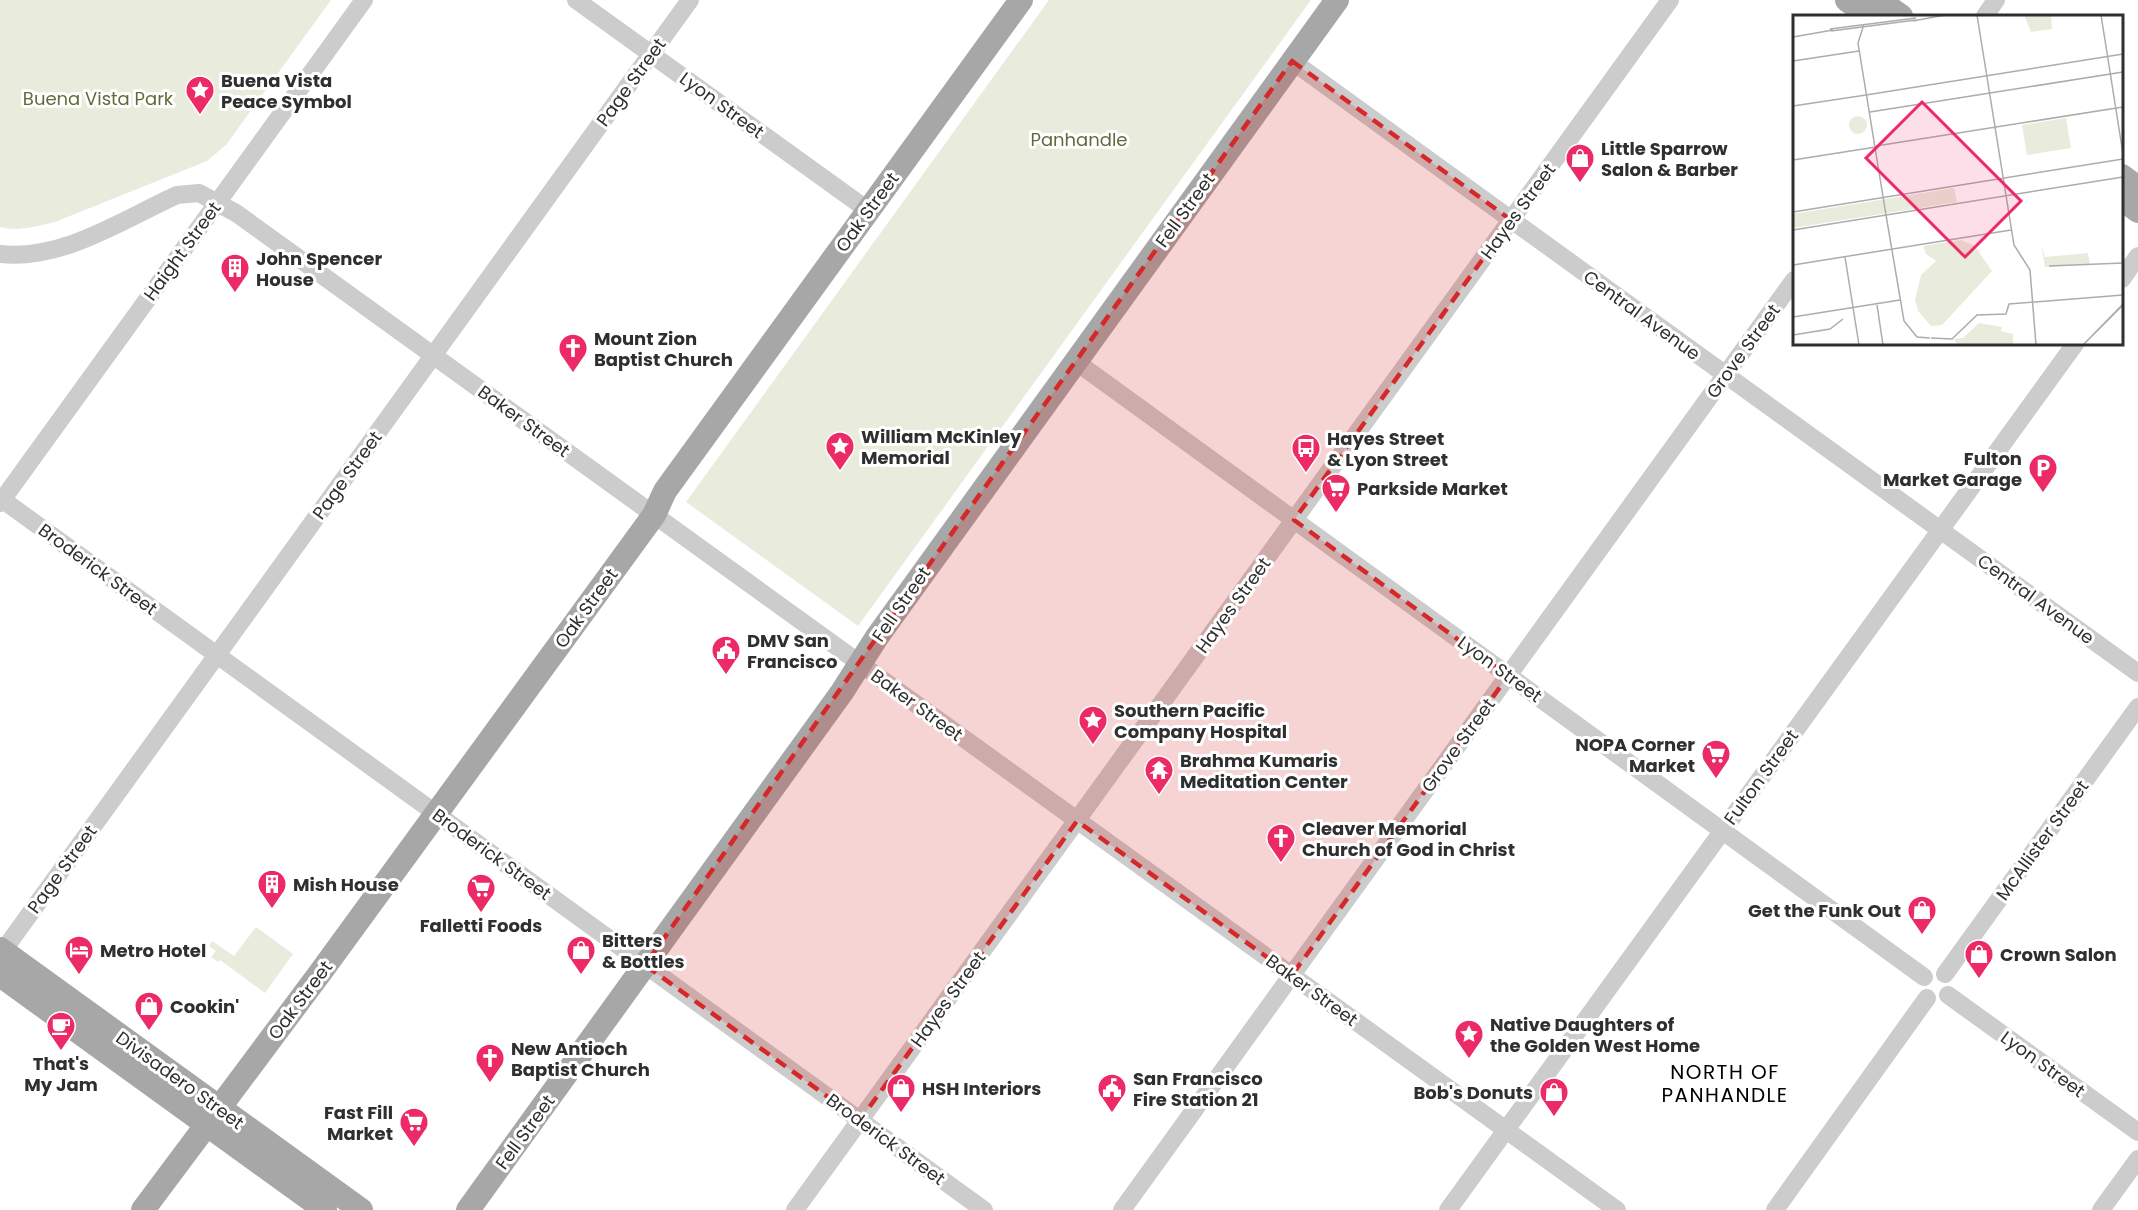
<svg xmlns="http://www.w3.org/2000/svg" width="2138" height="1210" viewBox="0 0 2138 1210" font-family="Poppins,sans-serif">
<rect width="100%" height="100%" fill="#fff"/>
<!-- green -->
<path fill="#e9ecdc" d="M 0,0 L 331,0 L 226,145 L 207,161 L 55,222 C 37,226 18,232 0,227 Z
M 1049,0 L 1311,0 L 858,626 L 686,502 Z
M 256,927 L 293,954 L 265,993 L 220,960 L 218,962 L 211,957 L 216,951 L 209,946 L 212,941 L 234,956 Z"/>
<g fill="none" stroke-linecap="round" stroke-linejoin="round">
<!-- minor -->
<path stroke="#ccc" stroke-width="18" d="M 576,0 L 869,211
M 1985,16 L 1996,0
M 1292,61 L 2138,673
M 0,254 C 62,261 122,220 177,195 L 199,193 L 236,213 L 1617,1210
M 2122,279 L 2138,256
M 1075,361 L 1924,977
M 0,498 L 984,1210
M 0,503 L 364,0
M 3,951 L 690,0
M 1945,974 L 2138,707
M 1948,995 L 2138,1132
M 795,1210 L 1670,0
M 1122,1210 L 1794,280
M 1448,1210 L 2075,344
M 1775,1210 L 1927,998
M 2101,1210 L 2138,1159"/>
<!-- major -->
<path stroke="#a7a7a7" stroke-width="24" d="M 1847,0 L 1869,16
M 1878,0 L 1901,16
M 2122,176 L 2138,188
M 2122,199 L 2138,211
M 0,949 L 361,1210
M 0,975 L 325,1210
M 143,1210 L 320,973 L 654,515 L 665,491 L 1021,0
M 468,1210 L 842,692 L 877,637 L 1337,0"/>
</g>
<!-- marked area -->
<path fill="#d62828" fill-opacity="0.2" stroke="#d62828" stroke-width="4.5" stroke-dasharray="12 8" stroke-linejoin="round" d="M 1292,61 L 1511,220 L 1294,520 L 1508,676 L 1292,975 L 1077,821 L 860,1120 L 645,965 L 877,637 Z"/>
<!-- icons -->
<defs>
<g id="sight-pin" transform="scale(1.5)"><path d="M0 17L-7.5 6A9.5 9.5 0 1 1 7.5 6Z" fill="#ec2a66" stroke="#fff"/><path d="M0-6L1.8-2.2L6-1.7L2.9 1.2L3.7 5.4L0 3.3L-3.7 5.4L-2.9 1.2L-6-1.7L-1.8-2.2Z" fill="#fff"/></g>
<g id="shop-pin" transform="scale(1.5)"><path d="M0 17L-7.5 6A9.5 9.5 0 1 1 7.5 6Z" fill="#ec2a66" stroke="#fff"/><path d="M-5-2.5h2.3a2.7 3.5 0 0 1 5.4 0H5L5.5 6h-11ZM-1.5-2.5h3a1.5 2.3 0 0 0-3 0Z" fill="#fff"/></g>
<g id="building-pin" transform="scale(1.5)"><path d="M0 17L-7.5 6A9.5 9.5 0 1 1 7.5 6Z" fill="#ec2a66" stroke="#fff"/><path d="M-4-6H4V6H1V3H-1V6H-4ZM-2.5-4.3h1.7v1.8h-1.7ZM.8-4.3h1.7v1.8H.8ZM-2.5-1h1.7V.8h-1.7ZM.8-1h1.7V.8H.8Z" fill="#fff"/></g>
<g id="church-pin" transform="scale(1.5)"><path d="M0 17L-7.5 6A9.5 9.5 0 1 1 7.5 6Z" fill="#ec2a66" stroke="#fff"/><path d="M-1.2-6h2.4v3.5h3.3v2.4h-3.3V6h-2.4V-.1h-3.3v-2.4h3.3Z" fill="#fff"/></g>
<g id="bus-pin" transform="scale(1.5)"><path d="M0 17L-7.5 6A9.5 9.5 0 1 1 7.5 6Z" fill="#ec2a66" stroke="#fff"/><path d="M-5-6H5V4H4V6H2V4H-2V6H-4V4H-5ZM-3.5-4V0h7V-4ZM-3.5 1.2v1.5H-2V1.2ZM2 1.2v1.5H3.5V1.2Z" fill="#fff"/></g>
<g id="parking-pin" transform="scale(1.5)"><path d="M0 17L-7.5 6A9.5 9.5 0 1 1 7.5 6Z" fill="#ec2a66" stroke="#fff"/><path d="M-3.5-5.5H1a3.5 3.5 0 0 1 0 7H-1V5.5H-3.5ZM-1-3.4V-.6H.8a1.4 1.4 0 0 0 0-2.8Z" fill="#fff"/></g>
<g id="supermarket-pin" transform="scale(1.5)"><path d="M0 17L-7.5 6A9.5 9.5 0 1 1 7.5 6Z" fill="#ec2a66" stroke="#fff"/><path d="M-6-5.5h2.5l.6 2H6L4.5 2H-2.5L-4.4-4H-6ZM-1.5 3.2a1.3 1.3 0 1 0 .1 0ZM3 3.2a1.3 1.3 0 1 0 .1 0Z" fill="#fff"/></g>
<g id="civic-pin" transform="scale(1.5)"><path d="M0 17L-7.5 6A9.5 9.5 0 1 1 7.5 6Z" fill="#ec2a66" stroke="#fff"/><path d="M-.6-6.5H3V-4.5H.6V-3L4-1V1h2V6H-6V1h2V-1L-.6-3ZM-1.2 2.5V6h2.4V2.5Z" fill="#fff"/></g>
<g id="temple-pin" transform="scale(1.5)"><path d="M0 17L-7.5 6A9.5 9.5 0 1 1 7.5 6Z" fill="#ec2a66" stroke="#fff"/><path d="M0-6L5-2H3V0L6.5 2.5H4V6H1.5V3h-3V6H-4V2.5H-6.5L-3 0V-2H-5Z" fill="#fff"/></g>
<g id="hotel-pin" transform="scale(1.5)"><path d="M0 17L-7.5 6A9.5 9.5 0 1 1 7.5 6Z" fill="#ec2a66" stroke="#fff"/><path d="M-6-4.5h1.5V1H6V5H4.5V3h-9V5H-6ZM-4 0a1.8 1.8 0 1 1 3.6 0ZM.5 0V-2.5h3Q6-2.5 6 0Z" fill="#fff"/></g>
<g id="cafe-pin" transform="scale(1.5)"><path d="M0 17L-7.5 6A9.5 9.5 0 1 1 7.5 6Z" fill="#ec2a66" stroke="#fff"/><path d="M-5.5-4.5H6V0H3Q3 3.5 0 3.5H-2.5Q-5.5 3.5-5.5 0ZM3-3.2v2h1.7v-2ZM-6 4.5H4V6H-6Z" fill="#fff"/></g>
</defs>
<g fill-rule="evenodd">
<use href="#sight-pin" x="200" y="90"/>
<use href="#shop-pin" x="1580" y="158"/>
<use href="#building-pin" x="235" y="268"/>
<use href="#church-pin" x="573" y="348"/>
<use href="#sight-pin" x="840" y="446"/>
<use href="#bus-pin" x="1306" y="448"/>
<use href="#parking-pin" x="2043" y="468"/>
<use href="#supermarket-pin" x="1336" y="488"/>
<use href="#civic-pin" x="726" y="650"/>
<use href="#sight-pin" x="1093" y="720"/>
<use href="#supermarket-pin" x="1716" y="754"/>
<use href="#temple-pin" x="1159" y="770"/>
<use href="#church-pin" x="1281" y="838"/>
<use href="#building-pin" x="272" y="884"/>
<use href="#supermarket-pin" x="481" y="888"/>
<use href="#shop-pin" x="1922" y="910"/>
<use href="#hotel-pin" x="79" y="950"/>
<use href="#shop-pin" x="581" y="950"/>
<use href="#shop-pin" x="1979" y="954"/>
<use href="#shop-pin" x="149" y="1006"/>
<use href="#cafe-pin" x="61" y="1026"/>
<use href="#sight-pin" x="1469" y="1034"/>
<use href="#church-pin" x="490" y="1058"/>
<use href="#shop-pin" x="901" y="1088"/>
<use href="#civic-pin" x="1112" y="1088"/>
<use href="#shop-pin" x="1554" y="1092"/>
<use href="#supermarket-pin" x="414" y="1122"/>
</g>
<g text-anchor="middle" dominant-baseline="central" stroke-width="6" stroke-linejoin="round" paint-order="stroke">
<!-- poi labels -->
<g font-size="18" font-weight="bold" fill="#2f2f2f" stroke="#fff" text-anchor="start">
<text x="221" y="80">Buena Vista<tspan x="221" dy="21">Peace Symbol</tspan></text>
<text x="1601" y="148">Little Sparrow<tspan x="1601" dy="21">Salon &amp; Barber</tspan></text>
<text x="256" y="258">John Spencer<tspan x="256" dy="21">House</tspan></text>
<text x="594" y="338">Mount Zion<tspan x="594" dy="21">Baptist Church</tspan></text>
<text x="861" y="436">William McKinley<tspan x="861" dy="21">Memorial</tspan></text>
<text x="1327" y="438">Hayes Street<tspan x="1327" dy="21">&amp; Lyon Street</tspan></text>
<text x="2022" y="458" text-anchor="end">Fulton<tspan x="2022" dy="21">Market Garage</tspan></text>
<text x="1357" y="488">Parkside Market</text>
<text x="747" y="640">DMV San<tspan x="747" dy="21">Francisco</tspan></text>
<text x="1114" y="710">Southern Pacific<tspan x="1114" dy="21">Company Hospital</tspan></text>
<text x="1695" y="744" text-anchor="end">NOPA Corner<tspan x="1695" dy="21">Market</tspan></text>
<text x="1180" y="760">Brahma Kumaris<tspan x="1180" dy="21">Meditation Center</tspan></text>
<text x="1302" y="828">Cleaver Memorial<tspan x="1302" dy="21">Church of God in Christ</tspan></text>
<text x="293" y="884">Mish House</text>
<text x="1901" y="910" text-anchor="end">Get the Funk Out</text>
<text x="481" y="925" text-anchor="middle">Falletti Foods</text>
<text x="602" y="940">Bitters<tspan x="602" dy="21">&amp; Bottles</tspan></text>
<text x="100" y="950">Metro Hotel</text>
<text x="2000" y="954">Crown Salon</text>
<text x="170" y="1006">Cookin'</text>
<text x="1490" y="1024">Native Daughters of<tspan x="1490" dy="21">the Golden West Home</tspan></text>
<text x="511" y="1048">New Antioch<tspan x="511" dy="21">Baptist Church</tspan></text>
<text x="61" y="1063" text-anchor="middle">That's<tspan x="61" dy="21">My Jam</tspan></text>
<text x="1133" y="1078">San Francisco<tspan x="1133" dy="21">Fire Station 21</tspan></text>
<text x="922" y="1088">HSH Interiors</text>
<text x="1533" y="1092" text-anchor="end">Bob's Donuts</text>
<text x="393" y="1112" text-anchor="end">Fast Fill<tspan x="393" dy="21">Market</tspan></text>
</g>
<!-- street labels -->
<g font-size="18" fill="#2f2f2f" stroke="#fff">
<text transform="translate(631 82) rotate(-54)">Page Street</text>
<text transform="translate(722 105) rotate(36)">Lyon Street</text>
<text transform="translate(1185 210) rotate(-54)">Fell Street</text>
<text transform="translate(1518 211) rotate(-54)">Hayes Street</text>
<text transform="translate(867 212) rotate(-54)">Oak Street</text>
<text transform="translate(182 251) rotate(-54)">Haight Street</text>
<text transform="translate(1642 315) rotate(36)">Central Avenue</text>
<text transform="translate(1743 351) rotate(-54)">Grove Street</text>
<text transform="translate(524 421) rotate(36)">Baker Street</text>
<text transform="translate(347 475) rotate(-54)">Page Street</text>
<text transform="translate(98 569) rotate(36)">Broderick Street</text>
<text transform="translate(2036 599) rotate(36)">Central Avenue</text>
<text transform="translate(901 604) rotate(-55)">Fell Street</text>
<text transform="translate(1233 605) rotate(-54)">Hayes Street</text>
<text transform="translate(586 608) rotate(-54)">Oak Street</text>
<text transform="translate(1500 669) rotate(36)">Lyon Street</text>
<text transform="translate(917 705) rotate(36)">Baker Street</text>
<text transform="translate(1458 745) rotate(-54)">Grove Street</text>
<text transform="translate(1761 777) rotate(-54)">Fulton Street</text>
<text transform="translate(2042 840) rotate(-54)">McAllister Street</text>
<text transform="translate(492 854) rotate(36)">Broderick Street</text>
<text transform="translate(62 869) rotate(-54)">Page Street</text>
<text transform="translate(1312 990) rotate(36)">Baker Street</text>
<text transform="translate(948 999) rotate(-54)">Hayes Street</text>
<text transform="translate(300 1000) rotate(-53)">Oak Street</text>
<text transform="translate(2043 1064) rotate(36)">Lyon Street</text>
<text transform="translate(180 1080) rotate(36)">Divisadero Street</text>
<text transform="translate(525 1132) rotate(-54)">Fell Street</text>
<text transform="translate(886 1139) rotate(36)">Broderick Street</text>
</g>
<!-- park labels -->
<g font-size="18" fill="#5d6c3a" stroke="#fff">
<text x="98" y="98">Buena Vista Park</text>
<text x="1079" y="139">Panhandle</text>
</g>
<!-- neighbourhood labels -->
<g font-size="20" letter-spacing="1.5" fill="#000" stroke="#fff">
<text x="1725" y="1072">NORTH OF<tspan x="1725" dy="23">PANHANDLE</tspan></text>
</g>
</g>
<!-- overview -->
<g transform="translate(1793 15)">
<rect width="330" height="330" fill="#fff"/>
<path d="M 231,0 L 258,0 L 259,14 L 238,17 ZM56 110a9 9 0 1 1 18 0a9 9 0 1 1-18 0ZM 273,103 L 278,133 L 234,140 L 229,110 ZM 161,173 L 164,187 L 0,213 L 0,199 ZM 168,225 L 182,231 L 199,256 L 149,310 L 138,311 L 125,296 L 122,285 L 128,260 L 143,246 L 133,239 L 130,231 ZM 248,229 L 252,242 L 295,238 L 297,249 L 252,252 ZM 186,308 L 209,312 L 208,316 L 220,319 L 220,330 L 165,330 L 161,324 L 170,323 Z" fill="#e9ecdc"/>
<path fill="none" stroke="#acacac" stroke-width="1.5" d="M 184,0 L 221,230 L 237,255 L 243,330M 308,0 L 330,139M 120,6 L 152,0M 71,9 L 65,28 L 93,200M 37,14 L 123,3M 38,16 L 123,5M 0,22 L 40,15M 0,46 L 66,36M 197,78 L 330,57M 73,80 L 330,39M 0,91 L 73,80M 77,97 L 197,78M 83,131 L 330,92M 0,145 L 83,132M 0,197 L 330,144M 93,200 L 111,306 L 124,322 L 137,323M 0,215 L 330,162M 52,242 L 66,330M 0,250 L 218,215M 256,251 L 330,248M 84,290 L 90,330M 0,302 L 107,285M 0,320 L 37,314 L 50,304M 138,323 L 159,324 L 184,300 L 213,299 L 216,289 L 330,280M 290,330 L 330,289M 290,330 L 330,290"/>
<path fill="#ec2a66" fill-opacity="0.15" stroke="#ec2a66" stroke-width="3" d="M 129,87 L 228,186 L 172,242 L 73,143 Z"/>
<rect width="330" height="330" fill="none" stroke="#2f2f2f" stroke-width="3"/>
</g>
</svg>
